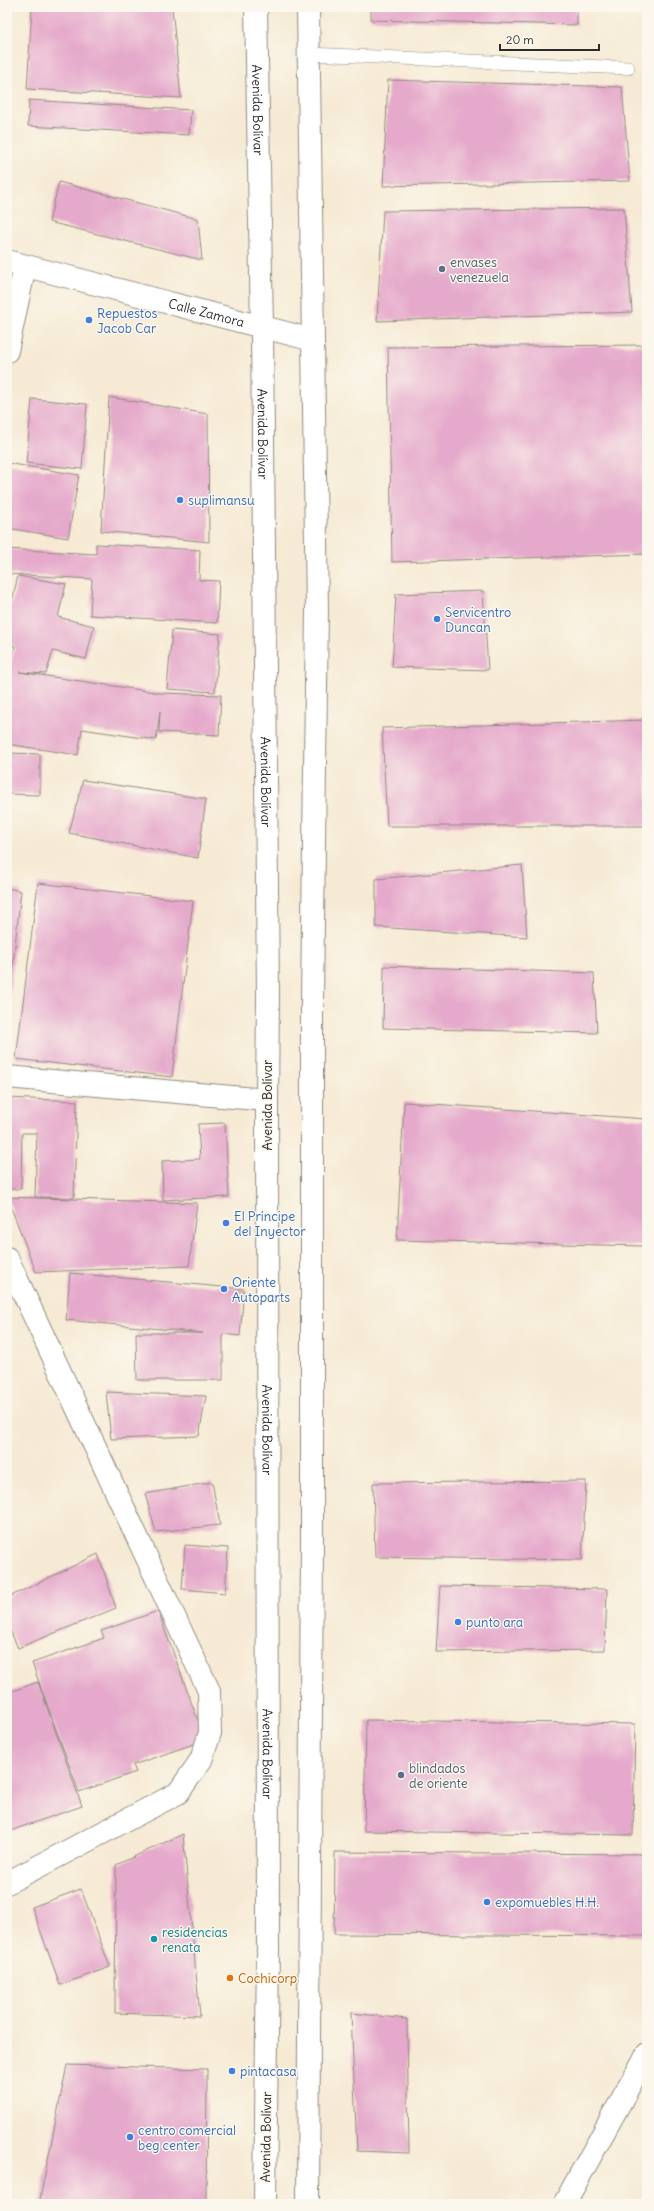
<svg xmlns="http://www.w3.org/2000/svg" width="654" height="2211" viewBox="0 0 654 2211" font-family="Delius,sans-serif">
<rect width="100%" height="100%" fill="#fbf7ec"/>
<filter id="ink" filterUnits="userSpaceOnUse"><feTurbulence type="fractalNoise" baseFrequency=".025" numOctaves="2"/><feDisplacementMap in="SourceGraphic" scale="8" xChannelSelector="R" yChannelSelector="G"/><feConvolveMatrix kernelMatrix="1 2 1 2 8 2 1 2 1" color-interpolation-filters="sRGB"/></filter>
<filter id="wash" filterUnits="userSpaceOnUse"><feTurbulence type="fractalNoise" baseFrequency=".012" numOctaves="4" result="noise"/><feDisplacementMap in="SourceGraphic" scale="16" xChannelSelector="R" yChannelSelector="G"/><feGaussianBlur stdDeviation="0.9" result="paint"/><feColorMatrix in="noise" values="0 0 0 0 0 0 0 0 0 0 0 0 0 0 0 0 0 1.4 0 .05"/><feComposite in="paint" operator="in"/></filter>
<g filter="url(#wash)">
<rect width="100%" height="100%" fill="#f6ead4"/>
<g id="blocks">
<!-- building -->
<path fill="#e5a9cb" d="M 32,7 L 172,7 L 181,98 L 27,89 Z
M 371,7 L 577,7 L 577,25 L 371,20 Z
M 388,80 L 622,87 L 630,181 L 383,186 Z
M 29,100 L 191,110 L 189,135 L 28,126 Z
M 59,182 L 198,219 L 202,260 L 49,222 Z
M 624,208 L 632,312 L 377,321 L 383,211 Z
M 647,345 L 647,554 L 392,562 L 388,347 Z
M 109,397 L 208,414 L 209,542 L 101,531 Z
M 32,399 L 87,404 L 82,469 L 26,463 Z
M 7,463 L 79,475 L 68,538 L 7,528 Z
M 96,544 L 200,550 L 199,580 L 219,581 L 217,623 L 90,615 L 92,579 L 7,574 L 7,549 L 96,554 Z
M 18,576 L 66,584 L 58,617 L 94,626 L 86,659 L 53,651 L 46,674 L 19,672 L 161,693 L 221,695 L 219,735 L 159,732 L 160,711 L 156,740 L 82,729 L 78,755 L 7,744 L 7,670 L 9,670 L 15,646 L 7,644 L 7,604 L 11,605 Z
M 483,591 L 488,670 L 392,667 L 396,594 Z
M 172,630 L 220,634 L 215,692 L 167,689 Z
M 647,720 L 647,826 L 387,826 L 382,728 Z
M 7,753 L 40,754 L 40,795 L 7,794 Z
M 83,780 L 206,799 L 198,858 L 69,833 Z
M 522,865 L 527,937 L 376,927 L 376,879 Z
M 38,883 L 193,901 L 172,1077 L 16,1059 Z
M 7,888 L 21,891 L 8,1010 L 7,1010 Z
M 384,966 L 594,973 L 597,1033 L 383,1028 Z
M 7,1098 L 77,1101 L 74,1198 L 35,1197 L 37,1133 L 22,1133 L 21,1189 L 7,1189 Z
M 404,1102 L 647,1119 L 647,1205 L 643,1246 L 397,1240 Z
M 225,1123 L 229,1197 L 163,1200 L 162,1161 L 200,1159 L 198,1124 Z
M 7,1197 L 197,1203 L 189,1266 L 36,1272 Z
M 70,1273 L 244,1289 L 240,1336 L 223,1334 L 223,1380 L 137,1380 L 136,1333 L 203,1333 L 66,1320 Z
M 106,1392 L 206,1396 L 199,1436 L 111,1439 Z
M 586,1481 L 582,1560 L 375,1557 L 373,1483 Z
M 212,1482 L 220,1525 L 156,1532 L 145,1494 Z
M 185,1545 L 228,1548 L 225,1593 L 182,1589 Z
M 98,1554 L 116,1608 L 18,1648 L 7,1623 L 7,1598 Z
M 440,1586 L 607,1589 L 605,1650 L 436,1652 Z
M 158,1611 L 205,1740 L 133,1765 L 136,1772 L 79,1792 L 32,1663 L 104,1638 L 101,1631 Z
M 38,1682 L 82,1806 L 7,1832 L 7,1693 Z
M 366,1720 L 635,1724 L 633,1835 L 364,1831 Z
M 183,1834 L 200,2016 L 115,2013 L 116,1865 Z
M 335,1852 L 647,1854 L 647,1936 L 334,1934 Z
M 81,1889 L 110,1967 L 60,1985 L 32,1907 Z
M 351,2013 L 407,2019 L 409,2153 L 357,2151 Z
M 67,2065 L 207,2069 L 206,2204 L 39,2204 Z"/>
</g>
</g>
<g filter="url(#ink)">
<use href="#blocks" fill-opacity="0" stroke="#908a80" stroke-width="1"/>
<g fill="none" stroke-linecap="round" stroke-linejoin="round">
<!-- service casing -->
<g stroke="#908a80" stroke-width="14">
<path id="service" d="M 309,54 L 628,68"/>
</g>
<!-- minor casing -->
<g stroke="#908a80" stroke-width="24">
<g id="minor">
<path id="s1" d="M 7,261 L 313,340"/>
<path d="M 7,351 L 25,266"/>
<path d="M 7,1077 L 267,1100"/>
<path d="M 7,1258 L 209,1691 L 210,1733 L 201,1760 L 178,1793 L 7,1883"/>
<path d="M 564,2204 L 647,2054"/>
</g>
</g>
<!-- tertiary casing -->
<g stroke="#908a80" stroke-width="24">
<g id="tertiary">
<path id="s2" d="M 256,7 L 262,328 L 268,997 L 267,1100 L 268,1949 L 265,2204"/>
<path d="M 308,2204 L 312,1544 L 312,1002 L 317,609 L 308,7"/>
</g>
</g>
<!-- service -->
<use href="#service" stroke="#fff" stroke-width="13"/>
<!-- minor -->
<use href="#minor" stroke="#fff" stroke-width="22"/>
<!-- tertiary -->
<use href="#tertiary" stroke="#fff" stroke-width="22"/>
</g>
</g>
<!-- markers -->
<g fill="#5c6f8a" stroke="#fbf7ec" stroke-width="1.5">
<circle cx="442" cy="269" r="4"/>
<circle cx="401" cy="1775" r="4"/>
</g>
<g fill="#3f7fe0" stroke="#fbf7ec" stroke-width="1.5">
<circle cx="89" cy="320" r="4"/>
<circle cx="180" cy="500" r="4"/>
<circle cx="437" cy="619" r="4"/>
<circle cx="226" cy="1223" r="4"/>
<circle cx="224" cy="1289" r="4"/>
<circle cx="458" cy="1622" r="4"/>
<circle cx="487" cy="1902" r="4"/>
<circle cx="232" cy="2071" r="4"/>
<circle cx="130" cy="2137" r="4"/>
</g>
<circle fill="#0f9aa8" stroke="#fbf7ec" stroke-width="1.5" cx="154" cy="1939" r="4"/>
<circle fill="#e8710a" stroke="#fbf7ec" stroke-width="1.5" cx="230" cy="1978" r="4"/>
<g text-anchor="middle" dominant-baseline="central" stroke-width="3" stroke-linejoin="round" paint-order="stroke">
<!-- street labels -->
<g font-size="13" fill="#2b2b2b" stroke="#fbf7ec">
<text stroke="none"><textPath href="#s2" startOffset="103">Avenida Bolívar</textPath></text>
<text stroke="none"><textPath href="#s1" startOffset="206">Calle Zamora</textPath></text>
<text stroke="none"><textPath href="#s2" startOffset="427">Avenida Bolívar</textPath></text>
<text stroke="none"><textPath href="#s2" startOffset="775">Avenida Bolívar</textPath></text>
<text transform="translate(267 1105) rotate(-90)">Avenida Bolívar</text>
<text stroke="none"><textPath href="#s2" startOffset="1423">Avenida Bolívar</textPath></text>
<text stroke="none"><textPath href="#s2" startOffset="1747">Avenida Bolívar</textPath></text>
<text transform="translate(266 2137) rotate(-89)">Avenida Bolívar</text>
</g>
<!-- service labels -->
<g font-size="13" fill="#4e5e75" stroke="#fbf7ec" text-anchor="start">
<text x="450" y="262">envases<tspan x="450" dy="15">venezuela</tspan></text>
<text x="409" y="1768">blindados<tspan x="409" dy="15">de oriente</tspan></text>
</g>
<!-- shop labels -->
<g font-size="13" fill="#366cbe" stroke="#fbf7ec" text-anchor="start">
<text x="97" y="313">Repuestos<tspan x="97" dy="15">Jacob Car</tspan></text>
<text x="188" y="500">suplimansu</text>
<text x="445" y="612">Servicentro<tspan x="445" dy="15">Duncan</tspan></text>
<text x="234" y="1216">El Príncipe<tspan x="234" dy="15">del Inyector</tspan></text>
<text x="232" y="1282">Oriente<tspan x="232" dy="15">Autoparts</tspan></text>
<text x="466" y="1622">punto ara</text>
<text x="495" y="1902">expomuebles H.H.</text>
<text x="240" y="2071">pintacasa</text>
<text x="138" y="2130">centro comercial<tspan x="138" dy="15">beg center</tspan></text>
</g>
<!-- culture labels -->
<g font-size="13" fill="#0d838f" stroke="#fbf7ec" text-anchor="start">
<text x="162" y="1932">residencias<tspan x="162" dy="15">renata</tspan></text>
</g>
<!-- food labels -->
<g font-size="13" fill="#c56008" stroke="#fbf7ec" text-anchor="start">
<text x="238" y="1978">Cochicorp</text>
</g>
</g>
<!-- margin -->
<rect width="654" height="2211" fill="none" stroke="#fbf7ec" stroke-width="24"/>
<!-- scale -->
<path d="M500 44v6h99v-6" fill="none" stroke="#2b2b2b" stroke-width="2"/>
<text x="506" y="44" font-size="12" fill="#2b2b2b" stroke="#fbf7ec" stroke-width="3" paint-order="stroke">20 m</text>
</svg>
